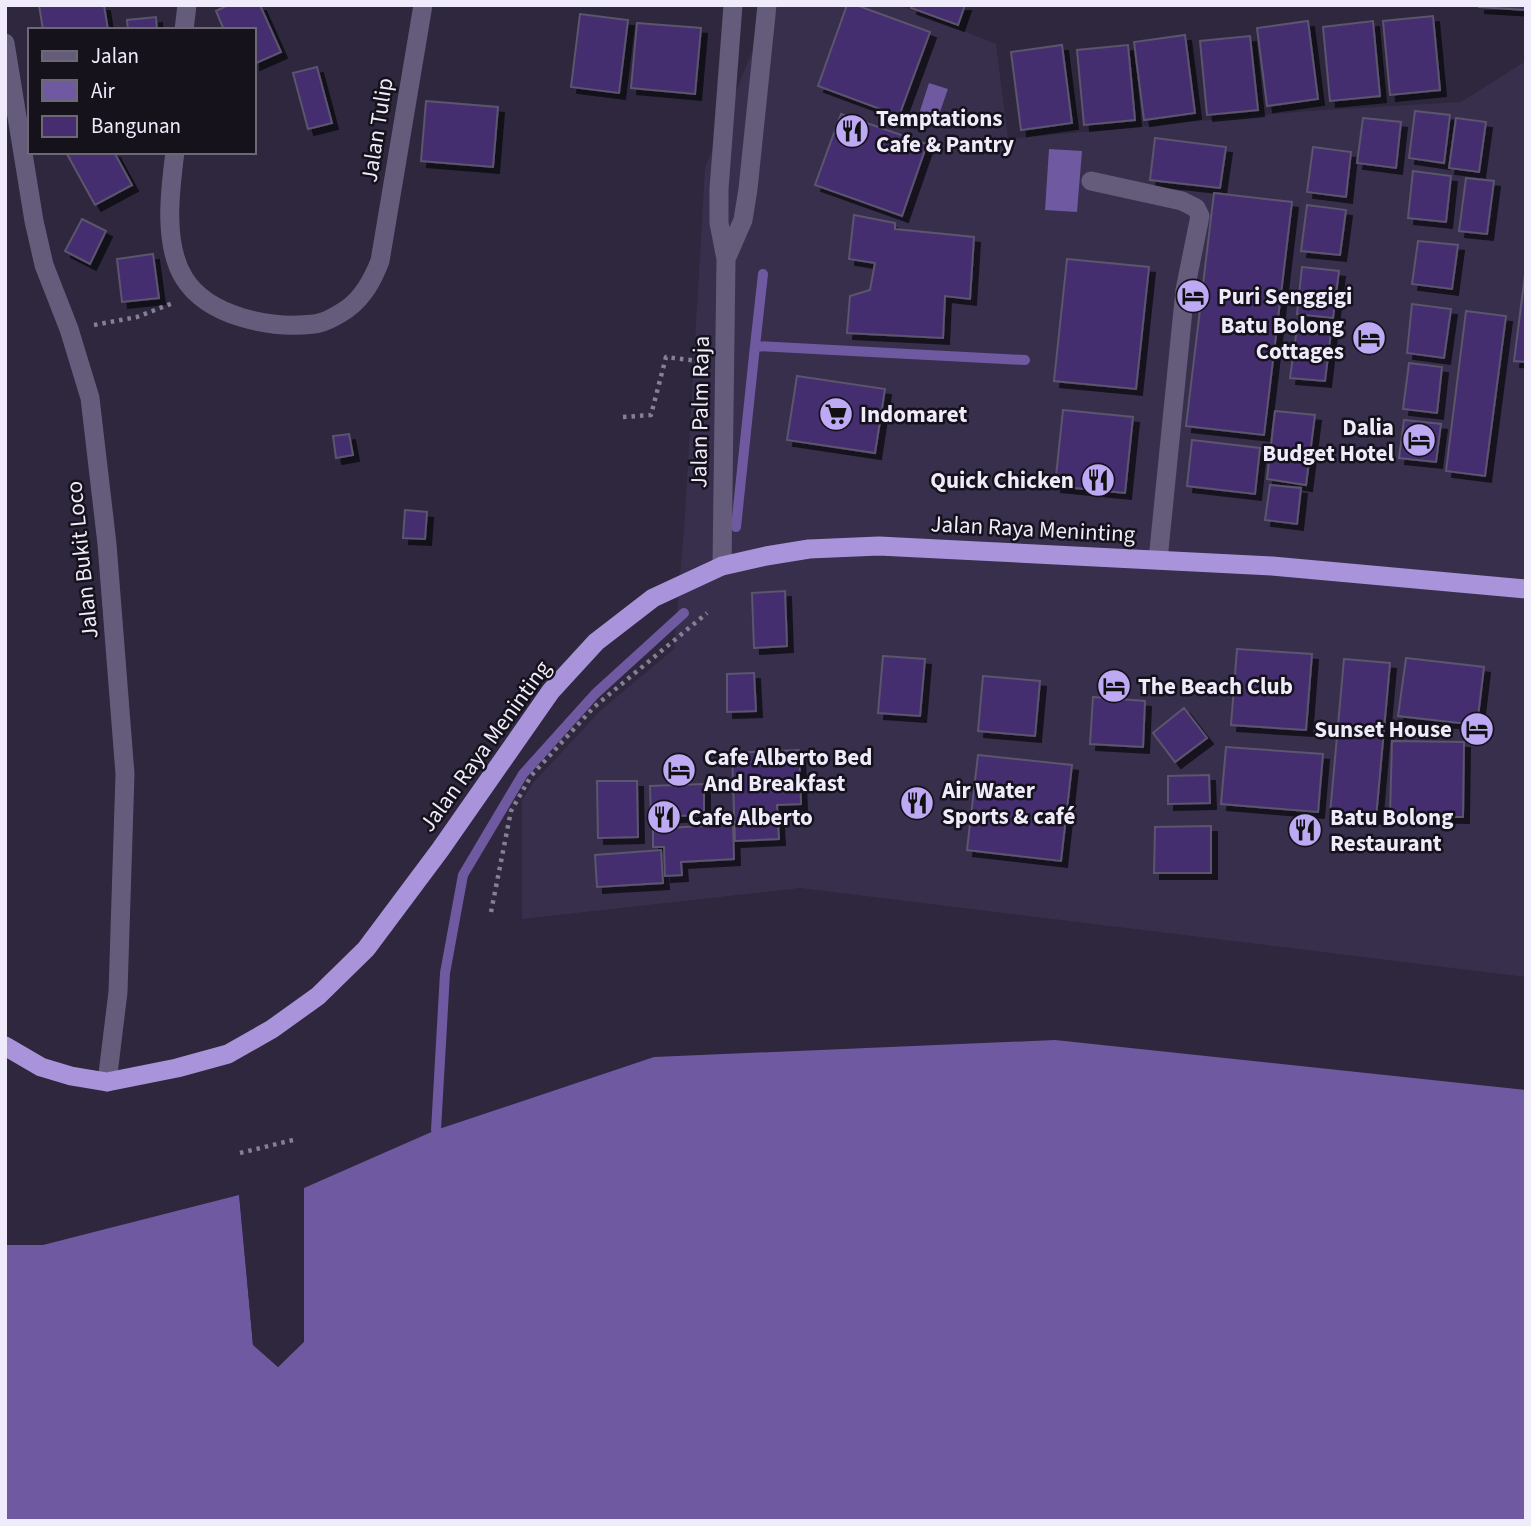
<svg xmlns="http://www.w3.org/2000/svg" width="1531" height="1526" viewBox="0 0 1531 1526" font-family="'Source Sans 3',sans-serif">
<defs>
<filter id="shadow"><feDropShadow dx="6" dy="6" stdDeviation="0" flood-color="#0009"/></filter>
</defs>
<rect width="100%" height="100%" fill="#2e273e"/>
<!-- built -->
<path fill="#382f4d" d="M 771,5 L 899,5 L 996,44 L 1008,139 L 1307,111 L 1461,102 L 1526,61 L 1526,977 L 800,888 L 522,919 L 522,800 L 533,783 L 601,710 L 674,649 L 685,516 L 705,168 Z"/>
<!-- water -->
<path fill="#6f59a0" d="M 929,83 L 948,89 L 936,123 L 918,117 Z
M 1049,149 L 1082,151 L 1077,212 L 1045,210 Z
M 1055,1040 L 1526,1090 L 1526,1521 L 5,1521 L 5,1245 L 43,1245 L 239,1195 L 253,1344 L 278,1367 L 304,1341 L 304,1188 L 436,1130 L 654,1057 Z"/>
<!-- pier -->
<path fill="#2e273e" d="M 303,1185 L 304,1342 L 278,1367 L 253,1345 L 239,1191 L 243,1194 L 257,1343 L 278,1363 L 301,1340 L 300,1188 Z"/>
<g fill="none" stroke-linecap="round" stroke-linejoin="round">
<!-- stream -->
<path stroke="#6f59a0" stroke-width="10" d="M 755,346 L 763,274
M 736,527 L 755,346 L 1025,360
M 436,1130 L 445,973 L 463,875 L 523,774 L 595,694 L 684,613"/>
</g>
<!-- building -->
<path fill="#452d6f" stroke="#5b546e" stroke-width="2" filter="url(#shadow)" d="M 39,5 L 104,5 L 108,30 L 43,30 Z
M 228,5 L 260,5 L 281,52 L 254,64 L 254,30 L 224,30 L 216,11 Z
M 847,5 L 856,5 L 930,32 L 899,116 L 818,86 Z
M 912,5 L 965,5 L 958,25 L 911,8 Z
M 1479,5 L 1526,5 L 1526,10 L 1479,7 Z
M 580,14 L 628,20 L 619,93 L 571,87 Z
M 1433,16 L 1440,90 L 1390,95 L 1383,21 Z
M 156,17 L 157,30 L 128,30 L 127,20 Z
M 1308,21 L 1318,99 L 1267,106 L 1257,28 Z
M 1373,21 L 1380,96 L 1330,101 L 1323,27 Z
M 637,23 L 701,28 L 695,94 L 631,88 Z
M 1185,35 L 1195,113 L 1144,120 L 1134,42 Z
M 1250,36 L 1258,110 L 1207,115 L 1200,41 Z
M 1062,45 L 1072,123 L 1021,130 L 1011,52 Z
M 1128,45 L 1135,120 L 1084,125 L 1077,50 Z
M 317,67 L 332,123 L 308,129 L 293,73 Z
M 426,101 L 498,107 L 493,167 L 421,161 Z
M 1415,111 L 1450,115 L 1444,163 L 1409,158 Z
M 841,114 L 927,144 L 902,216 L 815,185 Z
M 1363,118 L 1401,122 L 1396,168 L 1357,163 Z
M 1456,118 L 1486,122 L 1479,172 L 1449,168 Z
M 1155,138 L 1226,147 L 1220,188 L 1150,180 Z
M 1313,147 L 1351,152 L 1346,197 L 1307,192 Z
M 70,152 L 114,152 L 132,185 L 95,205 L 67,154 Z
M 1413,171 L 1451,176 L 1446,222 L 1408,218 Z
M 1466,178 L 1494,181 L 1487,234 L 1459,231 Z
M 1214,193 L 1292,202 L 1264,435 L 1186,426 Z
M 1307,205 L 1346,210 L 1340,255 L 1301,251 Z
M 854,215 L 895,223 L 895,229 L 974,237 L 970,299 L 945,296 L 943,338 L 847,333 L 850,296 L 870,290 L 875,263 L 849,259 Z
M 82,219 L 106,231 L 90,264 L 65,251 Z
M 1418,241 L 1458,245 L 1452,289 L 1412,284 Z
M 153,254 L 159,298 L 122,302 L 117,259 Z
M 1067,259 L 1149,267 L 1136,389 L 1054,381 Z
M 1302,267 L 1339,271 L 1333,318 L 1297,314 Z
M 1526,267 L 1526,362 L 1514,361 Z
M 1412,304 L 1451,309 L 1444,358 L 1407,353 Z
M 1466,311 L 1506,316 L 1485,476 L 1446,471 Z
M 1297,328 L 1331,332 L 1325,381 L 1290,378 Z
M 1409,363 L 1442,367 L 1437,413 L 1403,409 Z
M 797,376 L 885,389 L 875,453 L 787,440 Z
M 1063,410 L 1133,417 L 1125,493 L 1055,486 Z
M 1275,411 L 1315,415 L 1306,485 L 1267,479 Z
M 1404,420 L 1441,424 L 1436,462 L 1399,458 Z
M 349,434 L 353,455 L 336,458 L 333,436 Z
M 1192,440 L 1260,448 L 1255,494 L 1187,486 Z
M 1270,485 L 1301,488 L 1297,524 L 1265,520 Z
M 405,510 L 427,512 L 425,539 L 403,538 Z
M 785,591 L 787,646 L 754,648 L 752,593 Z
M 1237,649 L 1312,654 L 1306,730 L 1231,725 Z
M 883,656 L 925,659 L 920,716 L 878,713 Z
M 1406,658 L 1484,667 L 1477,725 L 1398,716 Z
M 1344,659 L 1390,663 L 1376,818 L 1330,814 Z
M 754,673 L 756,711 L 727,712 L 727,674 Z
M 983,676 L 1040,681 L 1035,736 L 978,731 Z
M 1093,697 L 1145,701 L 1143,747 L 1090,744 Z
M 1184,708 L 1207,738 L 1175,762 L 1153,733 Z
M 1392,741 L 1464,742 L 1463,817 L 1390,816 Z
M 1226,747 L 1323,754 L 1318,812 L 1221,804 Z
M 799,750 L 801,804 L 777,805 L 779,839 L 735,841 L 732,753 Z
M 978,755 L 1072,765 L 1061,861 L 967,850 Z
M 1209,775 L 1210,803 L 1168,804 L 1168,776 Z
M 597,781 L 637,781 L 638,837 L 598,838 Z
M 704,784 L 704,815 L 651,817 L 650,786 Z
M 733,824 L 734,859 L 681,862 L 682,875 L 665,876 L 664,847 L 653,847 L 653,829 Z
M 1211,826 L 1211,873 L 1154,873 L 1155,827 Z
M 661,850 L 663,883 L 597,887 L 595,855 Z"/>
<g fill="none" stroke-linecap="round" stroke-linejoin="round">
<!-- path -->
<path stroke="#858093" stroke-width="4.5" stroke-dasharray="3.5 5" stroke-linecap="butt" d="M 94,325 L 137,317 L 173,303
M 623,417 L 651,415 L 666,357 L 698,361
M 491,912 L 511,811 L 531,776 L 594,707 L 707,613
M 240,1153 L 293,1140"/>
<!-- service -->
<path stroke="#655c7b" stroke-width="19" d="M 1091,181 L 1182,201 L 1196,208 L 1200,216 L 1185,290 L 1158,560"/>
<!-- minor -->
<path stroke="#655c7b" stroke-width="19" d="M 184,30 L 187,5
M 5,43 L 34,221 L 44,265 L 69,329 L 90,398 L 107,544 L 125,774 L 118,992 L 107,1082
M 175,152 C 170,190 163,244 184,278 C 208,317 271,329 314,324 C 325,323 338,315 347,309 C 364,297 373,279 380,261 L 423,5
M 726,259 L 743,220 L 748,189 L 767,5
M 722,566 L 726,259 L 719,223 L 719,189 L 733,5"/>
<!-- trunk -->
<path stroke="#a994db" stroke-width="19" d="M 5,1046 L 41,1067 L 71,1076 L 107,1082 L 177,1068 L 228,1054 L 272,1029 L 318,996 L 366,949 L 440,850 L 551,691 L 596,642 L 653,598 L 722,566 L 766,556 L 809,549 L 879,546 L 1272,566 L 1526,589"/>
</g>
<!-- icons -->
<defs>
<g id="restaurant-disc" transform="scale(1.75)"><circle r="9.5" fill="#bea9f4" stroke="#15121c"/><path d="M-5-6h1v4h1v-4h1v4h1v-4h1v5L-1.5 .5V6h-2V.5L-5-1ZM5-6V6H3V1.5H1.5Q1.5-4 5-6Z" fill="#111"/></g>
<g id="hotel-disc" transform="scale(1.75)"><circle r="9.5" fill="#bea9f4" stroke="#15121c"/><path d="M-6-4.5h1.5V1H6V5H4.5V3h-9V5H-6ZM-4 0a1.8 1.8 0 1 1 3.6 0ZM.5 0V-2.5h3Q6-2.5 6 0Z" fill="#111"/></g>
<g id="supermarket-disc" transform="scale(1.75)"><circle r="9.5" fill="#bea9f4" stroke="#15121c"/><path d="M-6-5.5h2.5l.6 2H6L4.5 2H-2.5L-4.4-4H-6ZM-1.5 3.2a1.3 1.3 0 1 0 .1 0ZM3 3.2a1.3 1.3 0 1 0 .1 0Z" fill="#111"/></g>
</defs>
<g fill-rule="evenodd">
<use href="#restaurant-disc" x="852" y="131"/>
<use href="#hotel-disc" x="1193" y="296"/>
<use href="#hotel-disc" x="1369" y="338"/>
<use href="#supermarket-disc" x="836" y="414"/>
<use href="#hotel-disc" x="1419" y="440"/>
<use href="#restaurant-disc" x="1098" y="480"/>
<use href="#hotel-disc" x="1114" y="686"/>
<use href="#hotel-disc" x="1477" y="729"/>
<use href="#hotel-disc" x="679" y="770"/>
<use href="#restaurant-disc" x="917" y="803"/>
<use href="#restaurant-disc" x="664" y="817"/>
<use href="#restaurant-disc" x="1305" y="830"/>
</g>
<g text-anchor="middle" dominant-baseline="central" stroke-width="5" stroke-linejoin="round" paint-order="stroke">
<!-- poi labels -->
<g font-size="23" font-weight="bold" fill="#efebfa" stroke="#15121c" text-anchor="start">
<text x="876" y="118">Temptations<tspan x="876" dy="26">Cafe &amp; Pantry</tspan></text>
<text x="1218" y="296">Puri Senggigi</text>
<text x="1344" y="325" text-anchor="end">Batu Bolong<tspan x="1344" dy="26">Cottages</tspan></text>
<text x="860" y="414">Indomaret</text>
<text x="1394" y="427" text-anchor="end">Dalia<tspan x="1394" dy="26">Budget Hotel</tspan></text>
<text x="1074" y="480" text-anchor="end">Quick Chicken</text>
<text x="1138" y="686">The Beach Club</text>
<text x="1452" y="729" text-anchor="end">Sunset House</text>
<text x="704" y="757">Cafe Alberto Bed<tspan x="704" dy="26">And Breakfast</tspan></text>
<text x="942" y="790">Air Water<tspan x="942" dy="26">Sports &amp; café</tspan></text>
<text x="688" y="817">Cafe Alberto</text>
<text x="1330" y="817">Batu Bolong<tspan x="1330" dy="26">Restaurant</tspan></text>
</g>
<!-- street labels -->
<g font-size="23" fill="#efebfa" stroke="#15121c">
<text transform="translate(377 130) rotate(-81)">Jalan Tulip</text>
<text transform="translate(700 412) rotate(-89)">Jalan Palm Raja</text>
<text transform="translate(1033 529) rotate(3)">Jalan Raya Meninting</text>
<text transform="translate(82 560) rotate(-96)">Jalan Bukit Loco</text>
<text transform="translate(485 746) rotate(-54)">Jalan Raya Meninting</text>
</g>
</g>
<!-- border -->
<rect width="1531" height="1526" fill="none" stroke="#efebfa" stroke-width="14"/>
<!-- legend -->
<rect x="28" y="28" width="228" height="126" fill="#15121c" stroke="#6c6975" stroke-width="2"/>
<rect x="42" y="51" width="35" height="10" fill="#655c7b" stroke="#6c6975" stroke-width="2"/>
<text x="91" y="63" font-size="21" fill="#efebfa">Jalan</text>
<rect x="42" y="80" width="35" height="21" fill="#6f59a0" stroke="#6c6975" stroke-width="2"/>
<text x="91" y="98" font-size="21" fill="#efebfa">Air</text>
<rect x="42" y="116" width="35" height="21" fill="#452d6f" stroke="#6c6975" stroke-width="2"/>
<text x="91" y="133" font-size="21" fill="#efebfa">Bangunan</text>
</svg>
